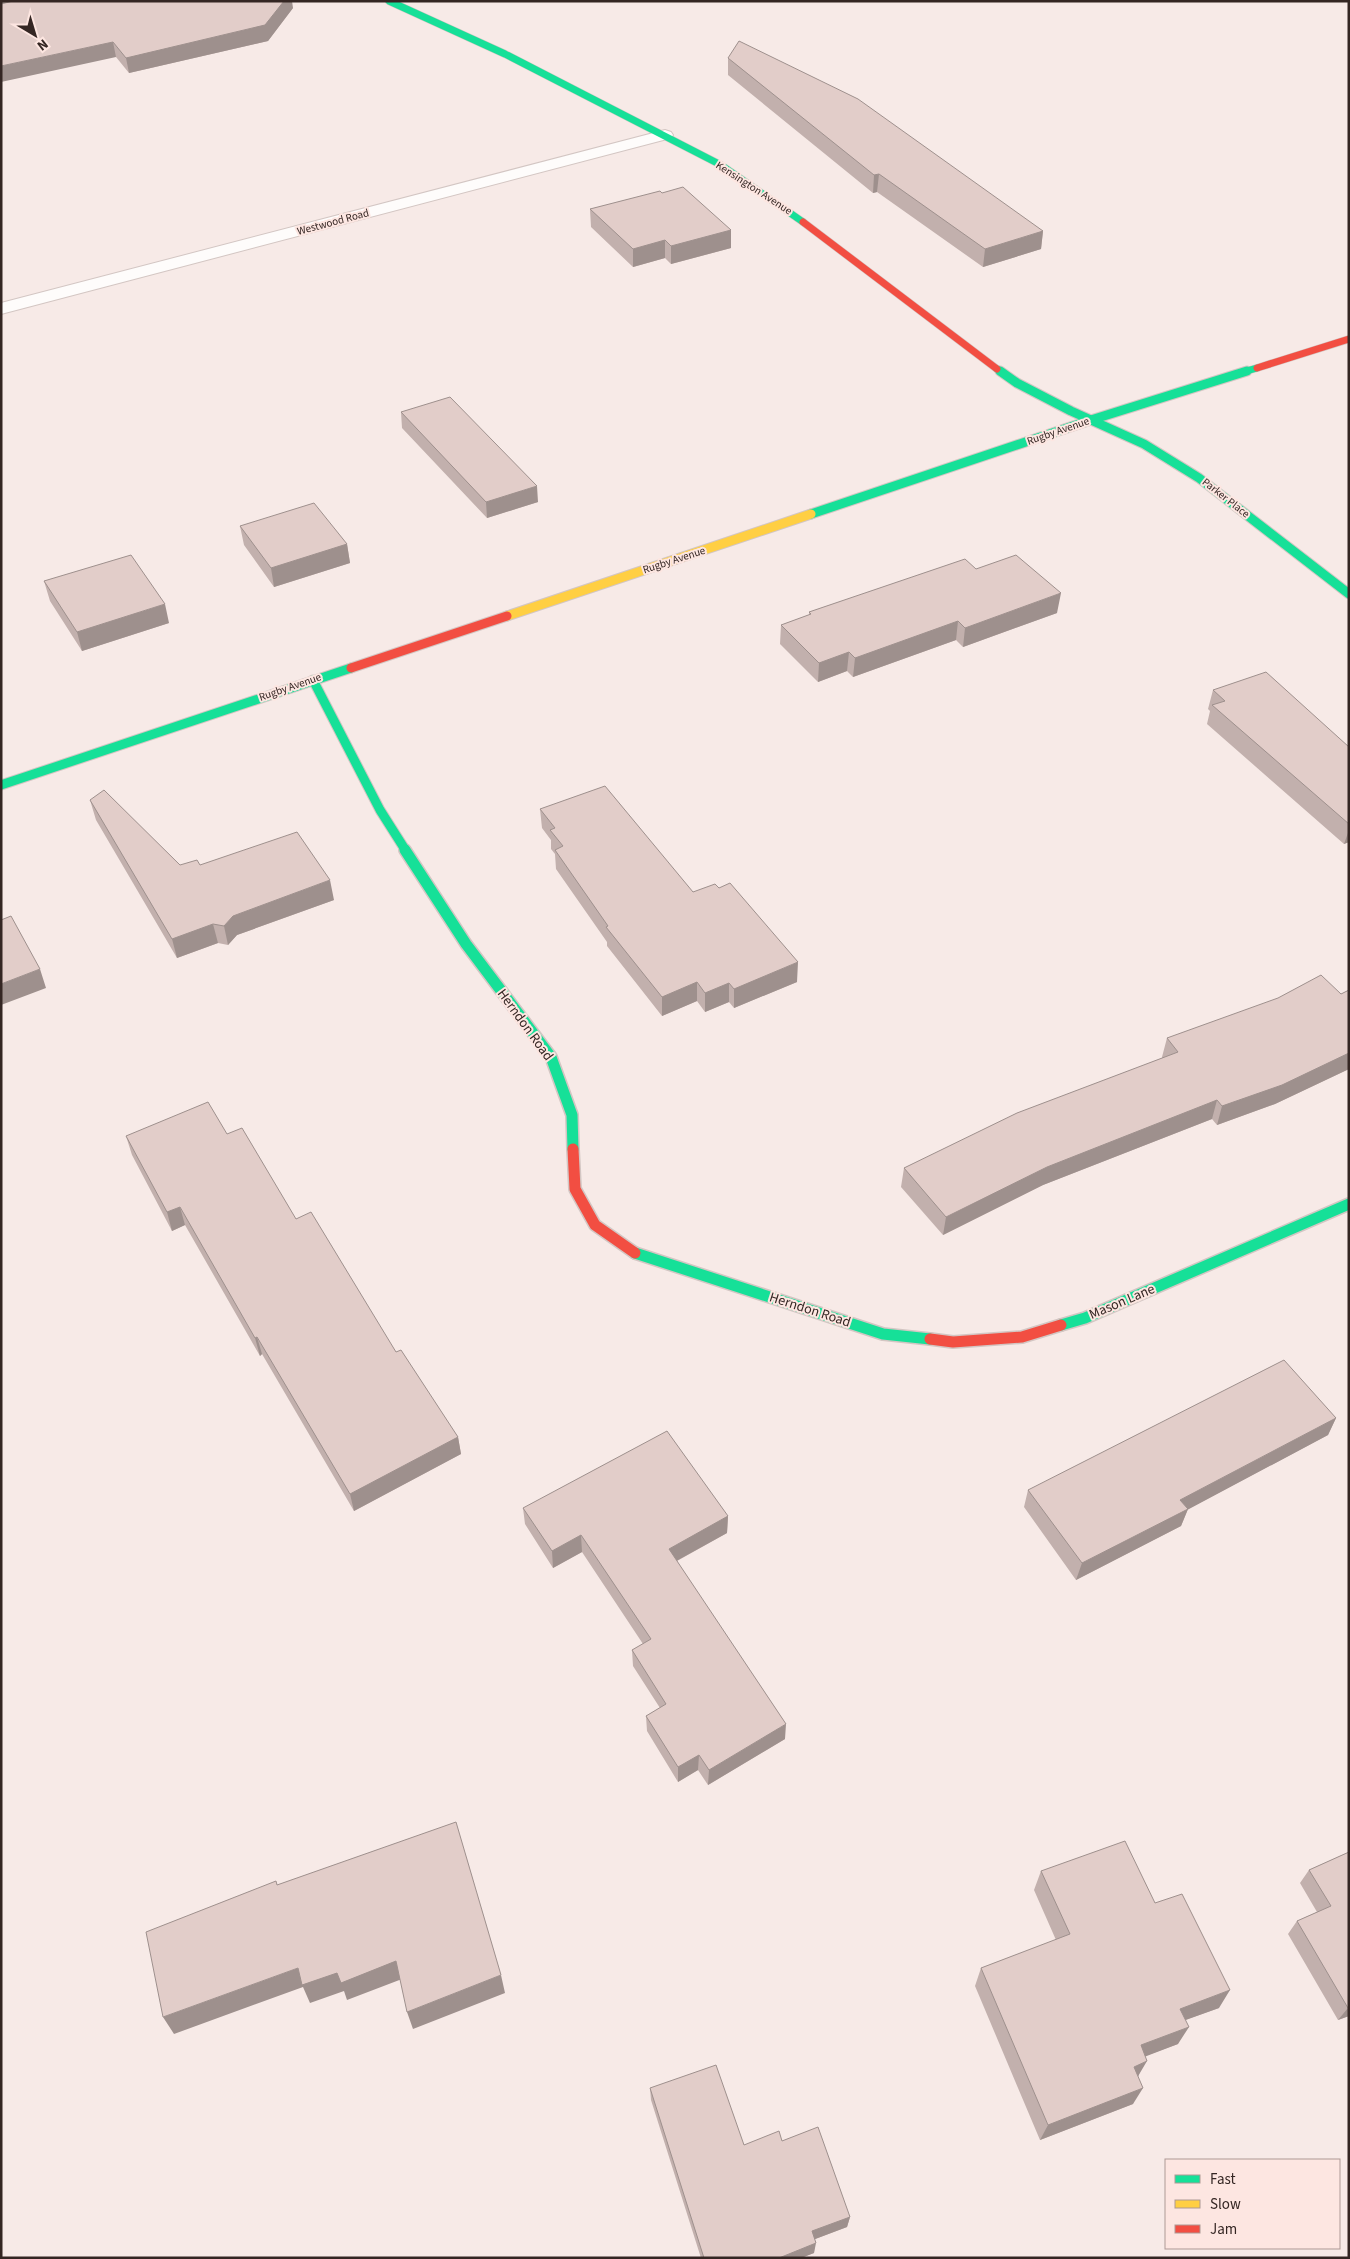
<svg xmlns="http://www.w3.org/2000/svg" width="1350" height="2259" viewBox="0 0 1350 2259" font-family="'Source Sans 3',sans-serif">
<rect width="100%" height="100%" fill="#f7eae7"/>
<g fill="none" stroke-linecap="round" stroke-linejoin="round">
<!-- street casing -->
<g stroke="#d3c6c3" stroke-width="2">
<path id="street" d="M 665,130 L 671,132 L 673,135 L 671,138 L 1,314 L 1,303 Z"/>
</g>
<!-- fast-far2 casing -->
<g stroke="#d3c6c3" stroke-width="8">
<path id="fast-far2" d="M 389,1 L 505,54 L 721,165 L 803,222
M 997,369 L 1002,372
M 1243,372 L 1257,368"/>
</g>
<!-- fast-far1 casing -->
<g stroke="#d3c6c3" stroke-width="11">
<path id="fast-far1" d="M 1000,371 L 1017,383 L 1071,411 L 1144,444 L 1199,478 L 1349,594
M 811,514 L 1091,420 L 1247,371
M 313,680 L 380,810 L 406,851
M 1,785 L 351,668"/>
</g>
<!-- fast casing -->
<g stroke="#d3c6c3" stroke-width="14">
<path id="fast" d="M 405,850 L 466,944 L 551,1057 L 572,1115 L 573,1149
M 635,1253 L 883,1334 L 930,1339
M 1061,1325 L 1085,1318 L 1349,1204"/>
</g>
<!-- slow casing -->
<g stroke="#d3c6c3" stroke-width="11">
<path id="slow" d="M 507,616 L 811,514"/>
</g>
<!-- jam-far2 casing -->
<g stroke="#d3c6c3" stroke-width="8">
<path id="jam-far2" d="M 803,222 L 997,369
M 1257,368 L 1349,339"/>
</g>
<!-- jam-far1 casing -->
<g stroke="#d3c6c3" stroke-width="11">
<path id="jam-far1" d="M 351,668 L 507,616"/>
</g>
<!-- jam casing -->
<g stroke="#d3c6c3" stroke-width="14">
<path id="jam" d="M 573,1149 L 575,1189 L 595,1225 L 635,1253
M 930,1339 L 953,1342 L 1022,1337 L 1061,1325"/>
</g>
<!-- street -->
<use href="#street" fill="#fefcfb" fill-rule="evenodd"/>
<!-- fast-far2 -->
<use href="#fast-far2" stroke="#16e098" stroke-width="7"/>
<!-- fast-far1 -->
<use href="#fast-far1" stroke="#16e098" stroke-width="9"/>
<!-- fast -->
<use href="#fast" stroke="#16e098" stroke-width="11"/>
<!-- slow -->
<use href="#slow" stroke="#ffcf43" stroke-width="9"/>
<!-- jam-far2 -->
<use href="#jam-far2" stroke="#f24e42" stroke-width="7"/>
<!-- jam-far1 -->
<use href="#jam-far1" stroke="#f24e42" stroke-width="9"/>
<!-- jam -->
<use href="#jam" stroke="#f24e42" stroke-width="11"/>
</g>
<!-- wall -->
<path fill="#c2b0ad" d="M 1,1 L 293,8 L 268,41 L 129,73 L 116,57 Z
M 728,58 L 1043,231 L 1041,249 L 983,267 L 877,192 L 873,193 L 728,75 Z
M 662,193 L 731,230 L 731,248 L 671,264 L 665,258 L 633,267 L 591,227 L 590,209 Z
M 401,412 L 538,502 L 487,518 L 402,428 Z
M 240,526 L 347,544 L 350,563 L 274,587 L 244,545 Z
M 976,569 L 1057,613 L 963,647 L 956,640 L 853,677 L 847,671 L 818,682 L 780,644 L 781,625 L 809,615 L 809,612 Z
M 44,581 L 169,623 L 82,651 L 50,601 Z
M 1213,690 L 1349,747 L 1349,842 L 1344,844 L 1207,724 L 1210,711 L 1208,709 Z
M 90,800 L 180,865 L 200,865 L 334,900 L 237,935 L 228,945 L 218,943 L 177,958 L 96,820 Z
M 540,809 L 693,892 L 797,982 L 734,1008 L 729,1002 L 705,1012 L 697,1001 L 662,1016 L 607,946 L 607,942 L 556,869 L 555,854 L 551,849 L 551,840 L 542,828 Z
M 1349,990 L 1349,1069 L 1275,1104 L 1217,1125 L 1212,1119 L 1043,1185 L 943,1235 L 901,1187 L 904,1168 L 1162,1058 L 1162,1057 L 1167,1038 L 1341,994 Z
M 227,1134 L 296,1219 L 396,1352 L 458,1437 L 461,1454 L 354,1511 L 262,1354 L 260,1356 L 185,1225 L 172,1231 L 132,1155 L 126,1136 Z
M 1336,1418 L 1328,1435 L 1188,1509 L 1181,1526 L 1076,1580 L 1024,1507 L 1028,1490 Z
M 523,1508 L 728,1516 L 727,1533 L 677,1561 L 785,1739 L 708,1785 L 698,1770 L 678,1782 L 647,1731 L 646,1716 L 660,1708 L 633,1666 L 632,1650 L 643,1644 L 582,1552 L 553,1568 L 525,1524 Z
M 1349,1852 L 1349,2016 L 1338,2020 L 1288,1934 L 1297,1921 L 1317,1912 L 1300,1883 L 1309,1870 Z
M 1041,1871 L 1155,1903 L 1219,2008 L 1185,2020 L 1178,2044 L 1145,2056 L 1138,2077 L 1133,2104 L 1040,2140 L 975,1986 L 981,1968 L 1056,1940 L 1034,1890 Z
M 650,2088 L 744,2145 L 782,2141 L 850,2217 L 847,2227 L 815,2239 L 814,2253 L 801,2258 L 701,2258 L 651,2100 Z"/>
<!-- shaded-wall -->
<path fill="#9e908d" d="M 1,1 L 31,1 L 1,7 Z
M 284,1 L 292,1 L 293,8 L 268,41 L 129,73 L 126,58 Z
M 113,42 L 116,57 L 1,82 L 1,66 Z
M 879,174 L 877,192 L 873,193 L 874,175 Z
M 731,230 L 731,248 L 671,264 L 671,246 Z
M 1043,231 L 1041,249 L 983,267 L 985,249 Z
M 665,240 L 665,258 L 633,267 L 633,249 Z
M 537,486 L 538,502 L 487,518 L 486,502 Z
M 347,544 L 350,563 L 274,587 L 271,568 Z
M 1061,593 L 1057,613 L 963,647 L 965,628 Z
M 165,604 L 169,623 L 82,651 L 77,632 Z
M 958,621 L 956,640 L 853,677 L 855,658 Z
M 849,652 L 847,671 L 818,682 L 819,663 Z
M 1349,830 L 1349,842 L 1344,844 Z
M 330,880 L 334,900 L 237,935 L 228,945 L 224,926 L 233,916 Z
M 213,924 L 218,943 L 177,958 L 172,939 Z
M 798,962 L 797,982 L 734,1008 L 734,989 Z
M 40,969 L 46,988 L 1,1005 L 1,984 Z
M 697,982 L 697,1001 L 662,1016 L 662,997 Z
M 729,983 L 729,1002 L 705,1012 L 705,993 Z
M 1349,1053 L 1349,1069 L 1275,1104 L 1217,1125 L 1222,1106 Z
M 1217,1100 L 1212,1119 L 1043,1185 L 943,1235 L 946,1217 L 1047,1167 Z
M 180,1207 L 185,1225 L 172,1231 L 167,1212 Z
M 257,1337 L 262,1354 L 260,1356 L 255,1338 Z
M 1336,1418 L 1328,1435 L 1174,1517 L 1180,1500 Z
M 458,1437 L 461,1454 L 354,1511 L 350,1494 Z
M 1188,1509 L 1181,1526 L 1076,1580 L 1082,1563 Z
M 728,1516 L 727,1533 L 669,1565 L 669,1549 Z
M 581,1535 L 582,1552 L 553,1568 L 552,1551 Z
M 786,1724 L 785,1739 L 708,1785 L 709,1770 Z
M 699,1755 L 698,1770 L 678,1782 L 678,1767 Z
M 396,1961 L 402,1979 L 347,2000 L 344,1991 L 310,2003 L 303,1987 L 174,2034 L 163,2017 L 298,1968 L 337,1973 Z
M 501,1975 L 505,1993 L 413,2029 L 407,2012 Z
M 1230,1990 L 1219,2008 L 1169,2026 L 1180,2009 Z
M 1348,2008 L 1349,2008 L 1349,2016 L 1338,2020 Z
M 1189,2027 L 1178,2044 L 1131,2062 L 1141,2045 Z
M 1147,2061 L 1137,2078 L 1134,2067 Z
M 1143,2088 L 1133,2104 L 1040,2140 L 1048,2125 Z
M 850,2217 L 847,2227 L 810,2241 L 812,2231 Z
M 816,2243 L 814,2253 L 801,2258 L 779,2258 Z"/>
<!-- building -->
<path fill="#e2cdc9" stroke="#9e908d" d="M 13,1 L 284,1 L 265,25 L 126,58 L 113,42 L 1,66 L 1,4 Z
M 739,41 L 858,99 L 1043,231 L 985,249 L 879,174 L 874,175 L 728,58 Z
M 683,187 L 731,230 L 671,246 L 665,240 L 633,249 L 590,209 L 660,191 L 662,193 Z
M 450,397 L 537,486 L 486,502 L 401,412 Z
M 314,503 L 347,544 L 271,568 L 240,526 Z
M 131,555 L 165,604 L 77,632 L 44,581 Z
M 1016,555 L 1061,593 L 965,628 L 958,621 L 855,658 L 849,652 L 819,663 L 781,625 L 811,614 L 809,612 L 965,559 L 976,569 Z
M 1266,672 L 1349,747 L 1349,824 L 1212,705 L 1225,701 L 1213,690 Z
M 605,786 L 693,892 L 715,884 L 719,888 L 730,883 L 798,962 L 734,989 L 729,983 L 705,993 L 697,982 L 662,997 L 606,927 L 608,926 L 555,850 L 563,846 L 550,830 L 555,828 L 540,809 Z
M 104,790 L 180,865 L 197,860 L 200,865 L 297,832 L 330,880 L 233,916 L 224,926 L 213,924 L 172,939 L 90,800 Z
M 11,916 L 40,969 L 1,984 L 1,920 Z
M 1321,975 L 1341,994 L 1349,990 L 1349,1053 L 1282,1085 L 1222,1106 L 1217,1100 L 1047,1167 L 946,1217 L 904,1168 L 1017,1113 L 1178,1052 L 1167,1038 L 1278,998 Z
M 208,1102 L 227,1134 L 242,1128 L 296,1219 L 311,1212 L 396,1352 L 401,1350 L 458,1437 L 350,1494 L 257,1337 L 255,1338 L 180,1207 L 167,1212 L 126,1136 Z
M 1284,1360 L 1336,1418 L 1180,1500 L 1188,1509 L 1082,1563 L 1028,1490 Z
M 667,1431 L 728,1516 L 669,1549 L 786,1724 L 709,1770 L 699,1755 L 678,1767 L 646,1716 L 666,1704 L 632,1650 L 651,1639 L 581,1535 L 552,1551 L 523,1508 Z
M 456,1822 L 501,1975 L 407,2012 L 396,1961 L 341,1983 L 337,1973 L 302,1985 L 298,1968 L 163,2017 L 146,1932 L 276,1881 L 277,1885 Z
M 1125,1841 L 1155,1903 L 1182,1894 L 1230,1990 L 1180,2009 L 1189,2027 L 1141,2045 L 1147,2061 L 1134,2067 L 1143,2088 L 1048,2125 L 981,1968 L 1070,1934 L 1041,1871 Z
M 1349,1852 L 1349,2008 L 1348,2008 L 1297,1921 L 1331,1906 L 1309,1870 Z
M 716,2065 L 744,2145 L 779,2131 L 782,2141 L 818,2127 L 850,2217 L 812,2231 L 816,2243 L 779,2258 L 704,2258 L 650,2088 Z"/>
<g text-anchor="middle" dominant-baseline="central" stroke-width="4" stroke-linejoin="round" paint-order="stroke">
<!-- far-street labels -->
<g font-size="11" fill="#342623" stroke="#fde6e1">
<text transform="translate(754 188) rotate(33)">Kensington Avenue</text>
<text transform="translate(333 222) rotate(-15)">Westwood Road</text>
<text transform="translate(1058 431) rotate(-19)">Rugby Avenue</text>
<text transform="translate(1226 498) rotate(38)">Parker Place</text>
<text transform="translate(674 560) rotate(-18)">Rugby Avenue</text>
<text transform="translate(290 687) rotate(-19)">Rugby Avenue</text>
</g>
<!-- street labels -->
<g font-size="14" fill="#342623" stroke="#fde6e1">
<text transform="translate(525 1025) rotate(54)">Herndon Road</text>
<text transform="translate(1122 1302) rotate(-23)">Mason Lane</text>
<text transform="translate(810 1310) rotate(18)">Herndon Road</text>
</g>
</g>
<!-- border -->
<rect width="1350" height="2259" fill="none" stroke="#342623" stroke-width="5"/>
<!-- legend -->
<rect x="1165" y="2159" width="175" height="90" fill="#fde6e1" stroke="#ad9995"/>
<rect x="1175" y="2175" width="25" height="8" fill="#16e098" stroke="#ad9995"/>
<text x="1210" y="2184" font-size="15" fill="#342623">Fast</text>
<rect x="1175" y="2200" width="25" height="8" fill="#ffcf43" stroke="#ad9995"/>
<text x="1210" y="2209" font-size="15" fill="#342623">Slow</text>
<rect x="1175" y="2225" width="25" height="8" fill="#f24e42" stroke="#ad9995"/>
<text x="1210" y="2234" font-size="15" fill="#342623">Jam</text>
<!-- north arrow -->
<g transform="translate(35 35) rotate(142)" stroke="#fde6e1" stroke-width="4" paint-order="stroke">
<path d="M0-4L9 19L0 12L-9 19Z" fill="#342623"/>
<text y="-8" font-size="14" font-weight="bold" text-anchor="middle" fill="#342623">N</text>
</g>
</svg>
